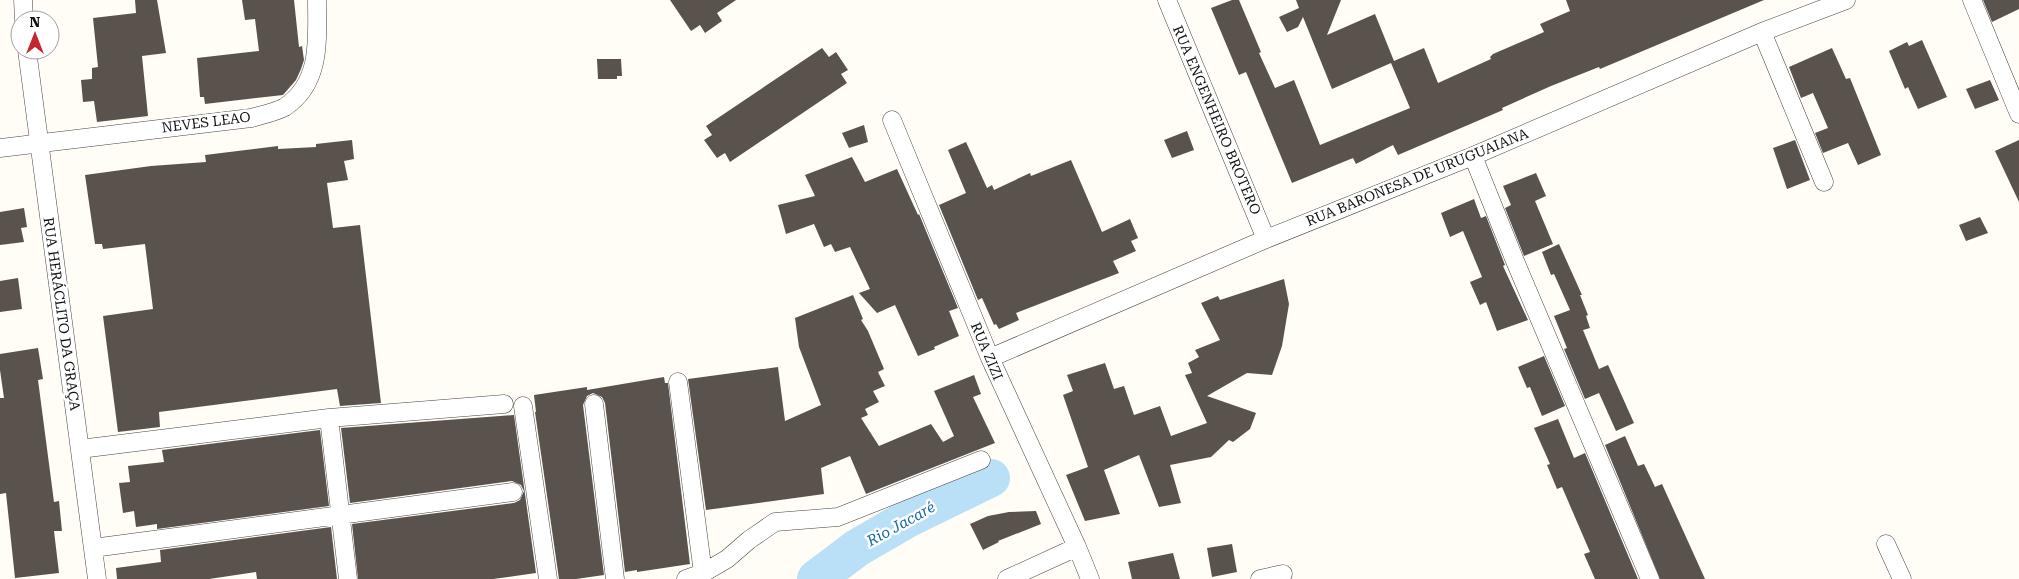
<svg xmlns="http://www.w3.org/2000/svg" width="2019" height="579" viewBox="0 0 2019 579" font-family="'Roboto Serif',serif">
<rect width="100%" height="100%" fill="#fffdf5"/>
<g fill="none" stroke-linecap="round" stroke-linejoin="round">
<!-- river -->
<path stroke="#b9e0f7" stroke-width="38" d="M 816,579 L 857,548 L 907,519 L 991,478"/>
</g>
<!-- building -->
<path fill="#5a524d" d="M 135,0 L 157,0 L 166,53 L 142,56 L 148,116 L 97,122 L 94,101 L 83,102 L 81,80 L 92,79 L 92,68 L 98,67 L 93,18 L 136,13 Z
M 242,0 L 294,0 L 299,47 L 302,46 L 304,60 L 301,69 L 296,80 L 283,95 L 205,104 L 204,97 L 200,97 L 197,58 L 259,51 L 255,19 L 245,20 Z
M 670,0 L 736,0 L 717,13 L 722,21 L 705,33 L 700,25 L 691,31 Z
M 1232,0 L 1239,0 L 1261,52 L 1259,53 L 1275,88 L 1294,80 L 1320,145 L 1410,108 L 1391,63 L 1332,89 L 1303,17 L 1298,27 L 1287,32 L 1279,17 L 1299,8 L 1296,0 L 1341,0 L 1327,35 L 1375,14 L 1394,61 L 1424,48 L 1438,83 L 1491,59 L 1490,57 L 1493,54 L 1544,32 L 1540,24 L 1570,11 L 1566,0 L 1764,0 L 1600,69 L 1599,67 L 1551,86 L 1502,108 L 1503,110 L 1398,155 L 1393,145 L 1356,164 L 1353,158 L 1292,183 L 1246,72 L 1239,75 L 1211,8 Z
M 1983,0 L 2019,0 L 2019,9 L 1992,22 Z
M 1922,40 L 1947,97 L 1918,109 L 1908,87 L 1905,89 L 1889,51 L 1907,42 L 1909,46 Z
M 822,48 L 829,57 L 836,52 L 848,70 L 841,74 L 847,83 L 730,162 L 725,153 L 717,158 L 704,140 L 712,135 L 706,126 Z
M 1832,48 L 1846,79 L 1850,78 L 1881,155 L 1858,165 L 1848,143 L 1823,153 L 1815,133 L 1828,128 L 1813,93 L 1801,98 L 1789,67 Z
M 597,59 L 621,59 L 622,76 L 617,76 L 617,79 L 598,79 Z
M 1990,80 L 1999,100 L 1975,109 L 1966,89 Z
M 864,125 L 868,142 L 849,148 L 842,133 Z
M 1187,131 L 1194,150 L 1172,158 L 1164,140 Z
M 352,140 L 354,159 L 344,161 L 348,180 L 327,183 L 333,228 L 360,225 L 381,403 L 340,406 L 337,389 L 159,412 L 160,427 L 118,432 L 103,316 L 153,309 L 145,244 L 103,249 L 102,244 L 95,244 L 85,175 L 151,166 L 206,162 L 205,155 L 278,146 L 278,149 L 316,147 L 316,144 Z
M 1795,140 L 1810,180 L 1787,189 L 1773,148 Z
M 2019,140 L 2019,202 L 1995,151 Z
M 966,142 L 987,188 L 992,185 L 994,190 L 1030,173 L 1031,176 L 1071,160 L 1102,232 L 1130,219 L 1138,238 L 1131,241 L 1136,251 L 1113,261 L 1119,273 L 1016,313 L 1019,320 L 999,329 L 996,324 L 994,325 L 982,298 L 978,300 L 939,205 L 966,193 L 948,150 Z
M 852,157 L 865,182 L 897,169 L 918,215 L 919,214 L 958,308 L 949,311 L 959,336 L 934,347 L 935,349 L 918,356 L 895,305 L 877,313 L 859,293 L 870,289 L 850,247 L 835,252 L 831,244 L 824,247 L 814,224 L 786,234 L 778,205 L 815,196 L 805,175 Z
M 1536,173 L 1546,196 L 1535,201 L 1553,244 L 1524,256 L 1505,208 L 1511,205 L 1503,186 Z
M 1474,199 L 1481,218 L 1486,216 L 1505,265 L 1503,266 L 1528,320 L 1497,331 L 1486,302 L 1480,305 L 1470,282 L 1482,277 L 1463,231 L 1450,237 L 1441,213 Z
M 24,208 L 27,227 L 21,228 L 24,242 L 0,245 L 0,212 Z
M 1980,217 L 1988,233 L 1966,241 L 1959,225 Z
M 1559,244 L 1582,295 L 1580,295 L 1588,315 L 1586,316 L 1590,328 L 1583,330 L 1599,369 L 1608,365 L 1634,423 L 1616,431 L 1599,393 L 1585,399 L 1564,349 L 1567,348 L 1554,316 L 1570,310 L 1554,274 L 1551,275 L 1542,252 Z
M 18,278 L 22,309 L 0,312 L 0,281 Z
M 1284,279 L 1289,304 L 1282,346 L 1272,375 L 1247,373 L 1207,396 L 1256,413 L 1250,429 L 1233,442 L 1229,440 L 1211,457 L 1170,465 L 1181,503 L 1159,507 L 1139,455 L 1104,470 L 1120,514 L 1085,521 L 1066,475 L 1088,467 L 1063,395 L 1073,391 L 1067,375 L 1105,363 L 1114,389 L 1124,386 L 1134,415 L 1160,406 L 1171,436 L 1207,423 L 1185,375 L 1192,373 L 1188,363 L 1199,357 L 1195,350 L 1220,340 L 1201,303 L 1218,296 L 1220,300 Z
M 853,295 L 863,319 L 861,320 L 868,331 L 884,369 L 878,372 L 885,386 L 873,391 L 879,402 L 865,409 L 868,415 L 861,418 L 879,446 L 931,424 L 943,442 L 954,436 L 934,391 L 974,375 L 981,394 L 973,397 L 995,443 L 866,494 L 850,456 L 821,468 L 824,494 L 706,510 L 688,379 L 778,367 L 785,421 L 821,405 L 799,347 L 795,318 Z
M 38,348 L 43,379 L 38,380 L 54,502 L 59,501 L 62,531 L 54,531 L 59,573 L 15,578 L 6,493 L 0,494 L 0,398 L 4,398 L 0,370 L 0,354 Z
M 1544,356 L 1565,406 L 1542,416 L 1530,387 L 1527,388 L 1518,367 Z
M 664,377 L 665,383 L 668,383 L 690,564 L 637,572 L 637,570 L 625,572 L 605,403 L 602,397 L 593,393 L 587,396 L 583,405 L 604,575 L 576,579 L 559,579 L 535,412 L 536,412 L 534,395 L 587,387 L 587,390 Z
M 514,415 L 536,573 L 493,579 L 358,579 L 352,524 L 514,503 L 520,500 L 524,491 L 521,485 L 512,481 L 350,503 L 341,428 Z
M 1558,419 L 1574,458 L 1585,453 L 1638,579 L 1595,579 L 1584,554 L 1590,552 L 1562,487 L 1557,489 L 1547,465 L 1550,464 L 1534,428 Z
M 320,430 L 329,506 L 157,529 L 157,524 L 136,527 L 134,511 L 123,513 L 119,483 L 130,482 L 128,466 L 164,462 L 162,450 Z
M 1625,436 L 1638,466 L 1644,464 L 1655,487 L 1662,484 L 1705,579 L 1660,579 L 1605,445 Z
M 1036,511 L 1041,524 L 998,541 L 999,542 L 983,550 L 970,524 L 988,516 L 1009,512 Z
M 331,527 L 337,579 L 257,579 L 256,572 L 209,579 L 117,579 L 116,568 L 161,562 L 160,550 Z
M 1232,544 L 1237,572 L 1212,577 L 1207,548 Z
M 1173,553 L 1180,579 L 1132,579 L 1128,562 Z"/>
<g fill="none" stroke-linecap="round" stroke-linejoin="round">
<!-- minor casing -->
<g stroke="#444" stroke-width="19">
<path id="minor" d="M 23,0 L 24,20
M 1167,0 L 1266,239
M 1972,0 L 2019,114
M 1762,32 L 1824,182
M 27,50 L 97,579
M 892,120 L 990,358 L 1077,547 L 1090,579
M 0,148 L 251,118 C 262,115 276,112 285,107 C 322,82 317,39 317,0
M 1473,156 L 1515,261 L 1650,579
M 990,358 L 1266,239 L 1473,156 L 1762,32 L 1846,0
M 678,382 L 703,573
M 594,404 L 615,579
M 523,406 L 548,579
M 329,418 L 348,579
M 80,449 L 329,418 L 504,404
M 1886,544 L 1902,579
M 93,548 L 513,492
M 686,579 L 703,573 L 727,559 L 749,540 L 775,522 L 838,517 L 981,460
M 1007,579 L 1077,547
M 1260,579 L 1283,574"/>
</g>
<!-- minor -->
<use href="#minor" stroke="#fff" stroke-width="18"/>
</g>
<g text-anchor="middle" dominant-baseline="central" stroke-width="5" stroke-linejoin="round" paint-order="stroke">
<!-- street labels -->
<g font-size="14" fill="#111" stroke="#fff">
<text transform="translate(1217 120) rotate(67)">RUA ENGENHEIRO BROTERO</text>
<text transform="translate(206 122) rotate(-7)">NEVES LEAO</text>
<text transform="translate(1417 177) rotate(-22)">RUA BARONESA DE URUGUAIANA</text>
<text transform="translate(62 314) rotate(82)">RUA HERÁCLITO DA GRAÇA</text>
<text transform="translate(987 351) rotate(67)">RUA ZIZI</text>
</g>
<!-- water labels -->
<g font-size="15" font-style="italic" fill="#1768a6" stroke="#fff">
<text transform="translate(901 524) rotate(-29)">Rio Jacaré</text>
</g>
</g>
<!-- north arrow -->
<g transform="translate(35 35)"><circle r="24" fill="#ffffff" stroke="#a0a0a0"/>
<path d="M0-4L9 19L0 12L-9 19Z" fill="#c4262e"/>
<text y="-8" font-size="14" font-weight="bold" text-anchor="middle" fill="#111111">N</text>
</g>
</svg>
